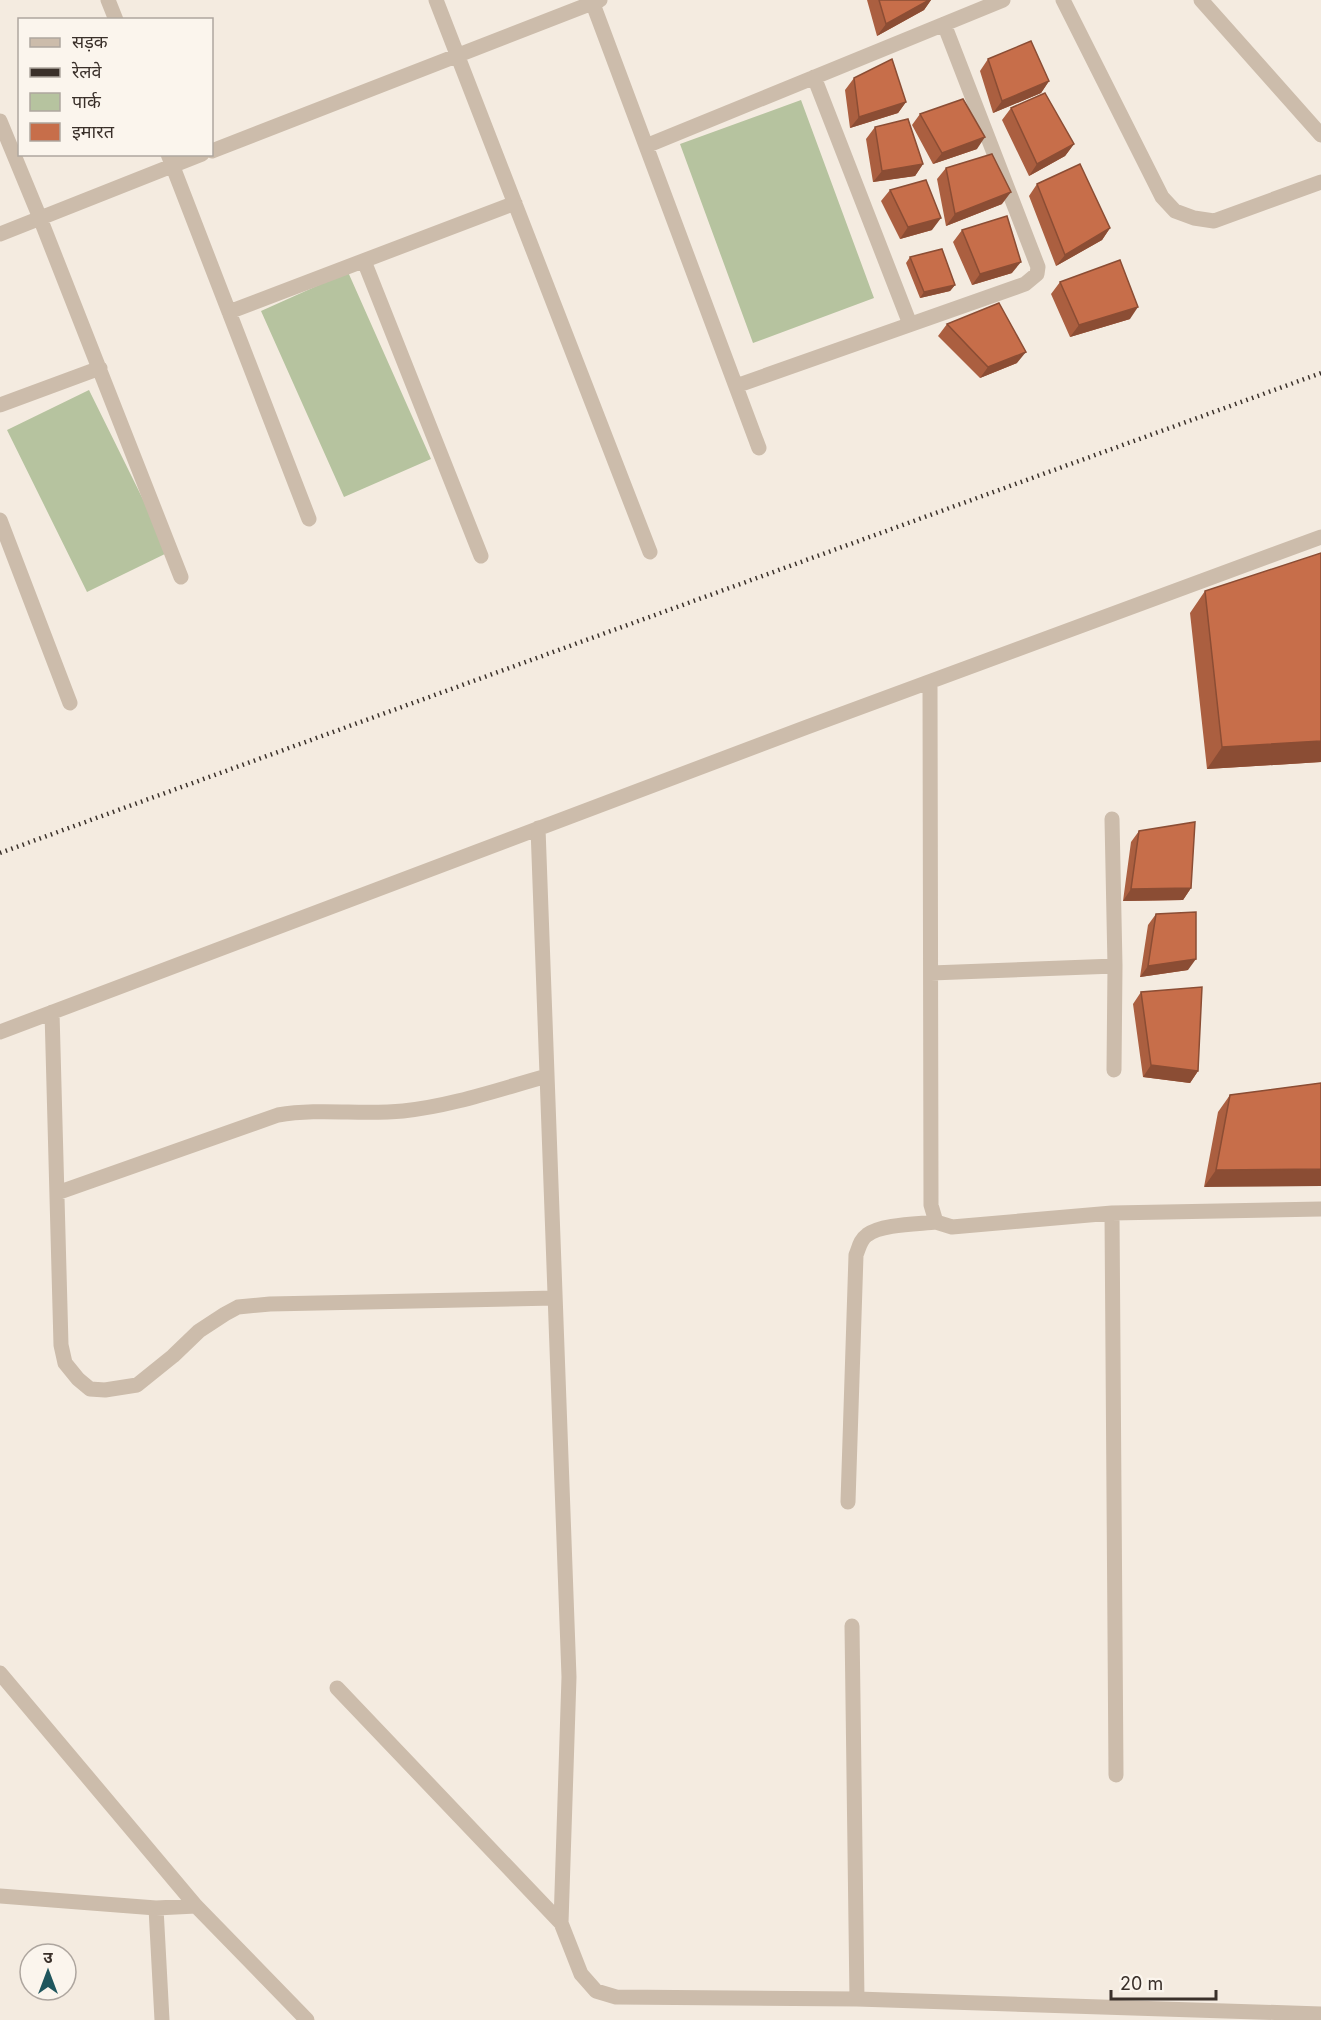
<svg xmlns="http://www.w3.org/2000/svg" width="1321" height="2020" viewBox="0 0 1321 2020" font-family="Inter,'Noto Sans Devanagari',sans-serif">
<rect width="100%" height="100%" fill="#f4ebe0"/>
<!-- green -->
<path fill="#b6c39f" d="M 801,100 L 874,298 L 753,343 L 680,144 Z
M 348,272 L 431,459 L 344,497 L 261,311 Z
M 89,390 L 169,552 L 87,592 L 7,430 Z"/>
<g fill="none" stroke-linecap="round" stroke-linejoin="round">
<!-- minor -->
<path stroke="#ccbcab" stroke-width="15" d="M 108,0 L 116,20
M 436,0 L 650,552
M 1063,0 L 1162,197 L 1175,211 L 1194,218 L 1214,221 L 1321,182
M 1201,0 L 1321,135
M 593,4 L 759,448
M 814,77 L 910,324
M 0,121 L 40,218 L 181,577
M 646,146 L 1003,0
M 212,151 L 600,0
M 168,154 L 309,519
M 0,234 L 202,154
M 364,261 L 481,556
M 229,312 L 515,203
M 736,386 L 1025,284 L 1037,274 L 1038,267 L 944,24
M 0,405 L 100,368
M 0,520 L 70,703
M 930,682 L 931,1205 L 936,1222 L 952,1227 L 1112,1213 L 1321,1209
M 1112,819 L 1115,966 L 1114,1070
M 538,828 L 569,1677 L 561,1923
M 931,973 L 1115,966
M 52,1012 L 61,1345 L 65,1363 L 78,1379 L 90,1389 L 105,1390 L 137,1385 L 173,1356 L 199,1331 L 225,1314 L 238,1307 L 270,1304 L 555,1298
M 0,1032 L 807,727 L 1321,537
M 57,1193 L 278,1115 C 320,1108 361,1115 403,1111 C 452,1106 500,1089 547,1076
M 1112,1213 L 1116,1775
M 848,1502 L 856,1255 C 859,1248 860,1240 867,1235 C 881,1224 919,1224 936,1222
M 852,1626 L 857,1999
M 0,1673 L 196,1906 L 307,2020
M 337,1688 L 561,1923 L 581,1974 L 596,1991 L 616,1997 L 857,1999 L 1321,2014
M 0,1896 L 156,1908 L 196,1906
M 156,1908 L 162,2020"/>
<!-- rail -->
<path stroke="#3a302a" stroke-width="4.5" stroke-dasharray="1.5 4.5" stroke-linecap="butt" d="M 0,853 L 1321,373"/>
</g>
<!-- wall -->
<path fill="#ab5f40" d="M 867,0 L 931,0 L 924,10 L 877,36 Z
M 988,59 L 1049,81 L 1041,93 L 993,113 L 980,71 Z
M 854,78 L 906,102 L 898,113 L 850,128 L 845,90 Z
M 1011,108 L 1074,144 L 1065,156 L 1029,176 L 1002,120 Z
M 920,114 L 977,149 L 933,164 L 912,125 Z
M 875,127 L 923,164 L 915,176 L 873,182 L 866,139 Z
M 946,168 L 1002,204 L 946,226 L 937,179 Z
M 1037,184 L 1110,228 L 1102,240 L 1056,266 L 1029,196 Z
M 890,190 L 932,230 L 900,239 L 881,201 Z
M 962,230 L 1012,273 L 972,285 L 953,242 Z
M 910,257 L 955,285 L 950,291 L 920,298 L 906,263 Z
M 1060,282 L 1130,319 L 1070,337 L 1051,294 Z
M 947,324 L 1017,363 L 980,378 L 938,336 Z
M 1205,591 L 1321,762 L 1207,769 L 1190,613 Z
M 1139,831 L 1191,888 L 1183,900 L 1123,901 L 1131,842 Z
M 1156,914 L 1188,970 L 1140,977 L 1148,925 Z
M 1141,992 L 1198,1071 L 1190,1083 L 1143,1077 L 1133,1004 Z
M 1321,1083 L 1204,1187 L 1218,1112 L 1230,1095 Z"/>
<!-- shaded-wall -->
<path fill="#8b4d34" d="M 929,0 L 931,0 L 924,10 L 877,36 L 886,24 Z
M 1049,81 L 1041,93 L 993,113 L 1002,101 Z
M 906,102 L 898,113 L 850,128 L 859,117 Z
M 985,137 L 977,149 L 933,164 L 942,153 Z
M 1074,144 L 1065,156 L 1029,176 L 1037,164 Z
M 923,164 L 915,176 L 873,182 L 882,171 Z
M 1011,192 L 1002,204 L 946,226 L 955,214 Z
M 941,218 L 932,230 L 900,239 L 908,227 Z
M 1110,228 L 1102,240 L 1056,266 L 1065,255 Z
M 1021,262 L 1012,273 L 972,285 L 980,274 Z
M 955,285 L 950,291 L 920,298 L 924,292 Z
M 1138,307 L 1130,319 L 1070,337 L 1079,325 Z
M 1026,352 L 1017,363 L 980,378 L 988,367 Z
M 1321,741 L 1321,762 L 1207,769 L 1222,747 Z
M 1191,888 L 1183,900 L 1123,901 L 1131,889 Z
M 1196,959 L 1188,970 L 1140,977 L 1148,966 Z
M 1151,1065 L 1198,1071 L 1190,1083 L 1143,1077 Z
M 1321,1169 L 1321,1186 L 1204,1187 L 1216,1170 Z"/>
<!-- building -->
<path fill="#c76e4a" stroke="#8b4d34" stroke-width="1.5" d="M 879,0 L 929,0 L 886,24 Z
M 1031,41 L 1049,81 L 1002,101 L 988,59 Z
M 892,59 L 906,102 L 859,117 L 854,78 Z
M 1045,93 L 1074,144 L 1037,164 L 1011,108 Z
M 963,99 L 985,137 L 942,153 L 920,114 Z
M 908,119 L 923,164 L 882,171 L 875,127 Z
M 992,154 L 1011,192 L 955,214 L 946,168 Z
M 1080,164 L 1110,228 L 1065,255 L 1037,184 Z
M 926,180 L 941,218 L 908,227 L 890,190 Z
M 1007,216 L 1021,262 L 980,274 L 962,230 Z
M 942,249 L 955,285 L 924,292 L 910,257 Z
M 1120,260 L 1138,307 L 1079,325 L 1060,282 Z
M 999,303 L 1026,352 L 988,367 L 947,324 Z
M 1321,553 L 1321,741 L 1222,747 L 1205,591 Z
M 1195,822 L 1191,888 L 1131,889 L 1139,831 Z
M 1196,912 L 1196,959 L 1148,966 L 1156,914 Z
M 1202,987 L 1198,1071 L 1151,1065 L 1141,992 Z
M 1321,1083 L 1321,1169 L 1216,1170 L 1230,1095 Z"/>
<!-- legend -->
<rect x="18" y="18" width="195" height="138" fill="#fbf5ed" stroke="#aea69f" stroke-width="1.5"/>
<rect x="30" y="38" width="30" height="9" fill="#ccbcab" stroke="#aea69f" stroke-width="1.5"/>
<text x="72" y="48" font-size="18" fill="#3a302a">सड़क</text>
<rect x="30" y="68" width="30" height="9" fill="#3a302a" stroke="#aea69f" stroke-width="1.5"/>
<text x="72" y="78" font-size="18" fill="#3a302a">रेलवे</text>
<rect x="30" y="93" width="30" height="18" fill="#b6c39f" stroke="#aea69f" stroke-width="1.5"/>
<text x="72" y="108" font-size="18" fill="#3a302a">पार्क</text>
<rect x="30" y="123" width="30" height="18" fill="#c76e4a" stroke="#aea69f" stroke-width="1.5"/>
<text x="72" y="138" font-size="18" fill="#3a302a">इमारत</text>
<!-- north arrow -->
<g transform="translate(48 1972)"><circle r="28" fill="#fbf5ed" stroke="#aea69f" stroke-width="1.5"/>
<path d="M0-4.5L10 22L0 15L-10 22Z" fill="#1f565d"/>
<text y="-9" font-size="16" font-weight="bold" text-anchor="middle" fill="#3a302a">उ</text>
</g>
<!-- scale -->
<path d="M1111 1990v9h105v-9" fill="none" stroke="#3a302a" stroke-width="3"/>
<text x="1120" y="1990" font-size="18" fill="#3a302a" stroke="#fbf5ed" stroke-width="4.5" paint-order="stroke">20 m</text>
</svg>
